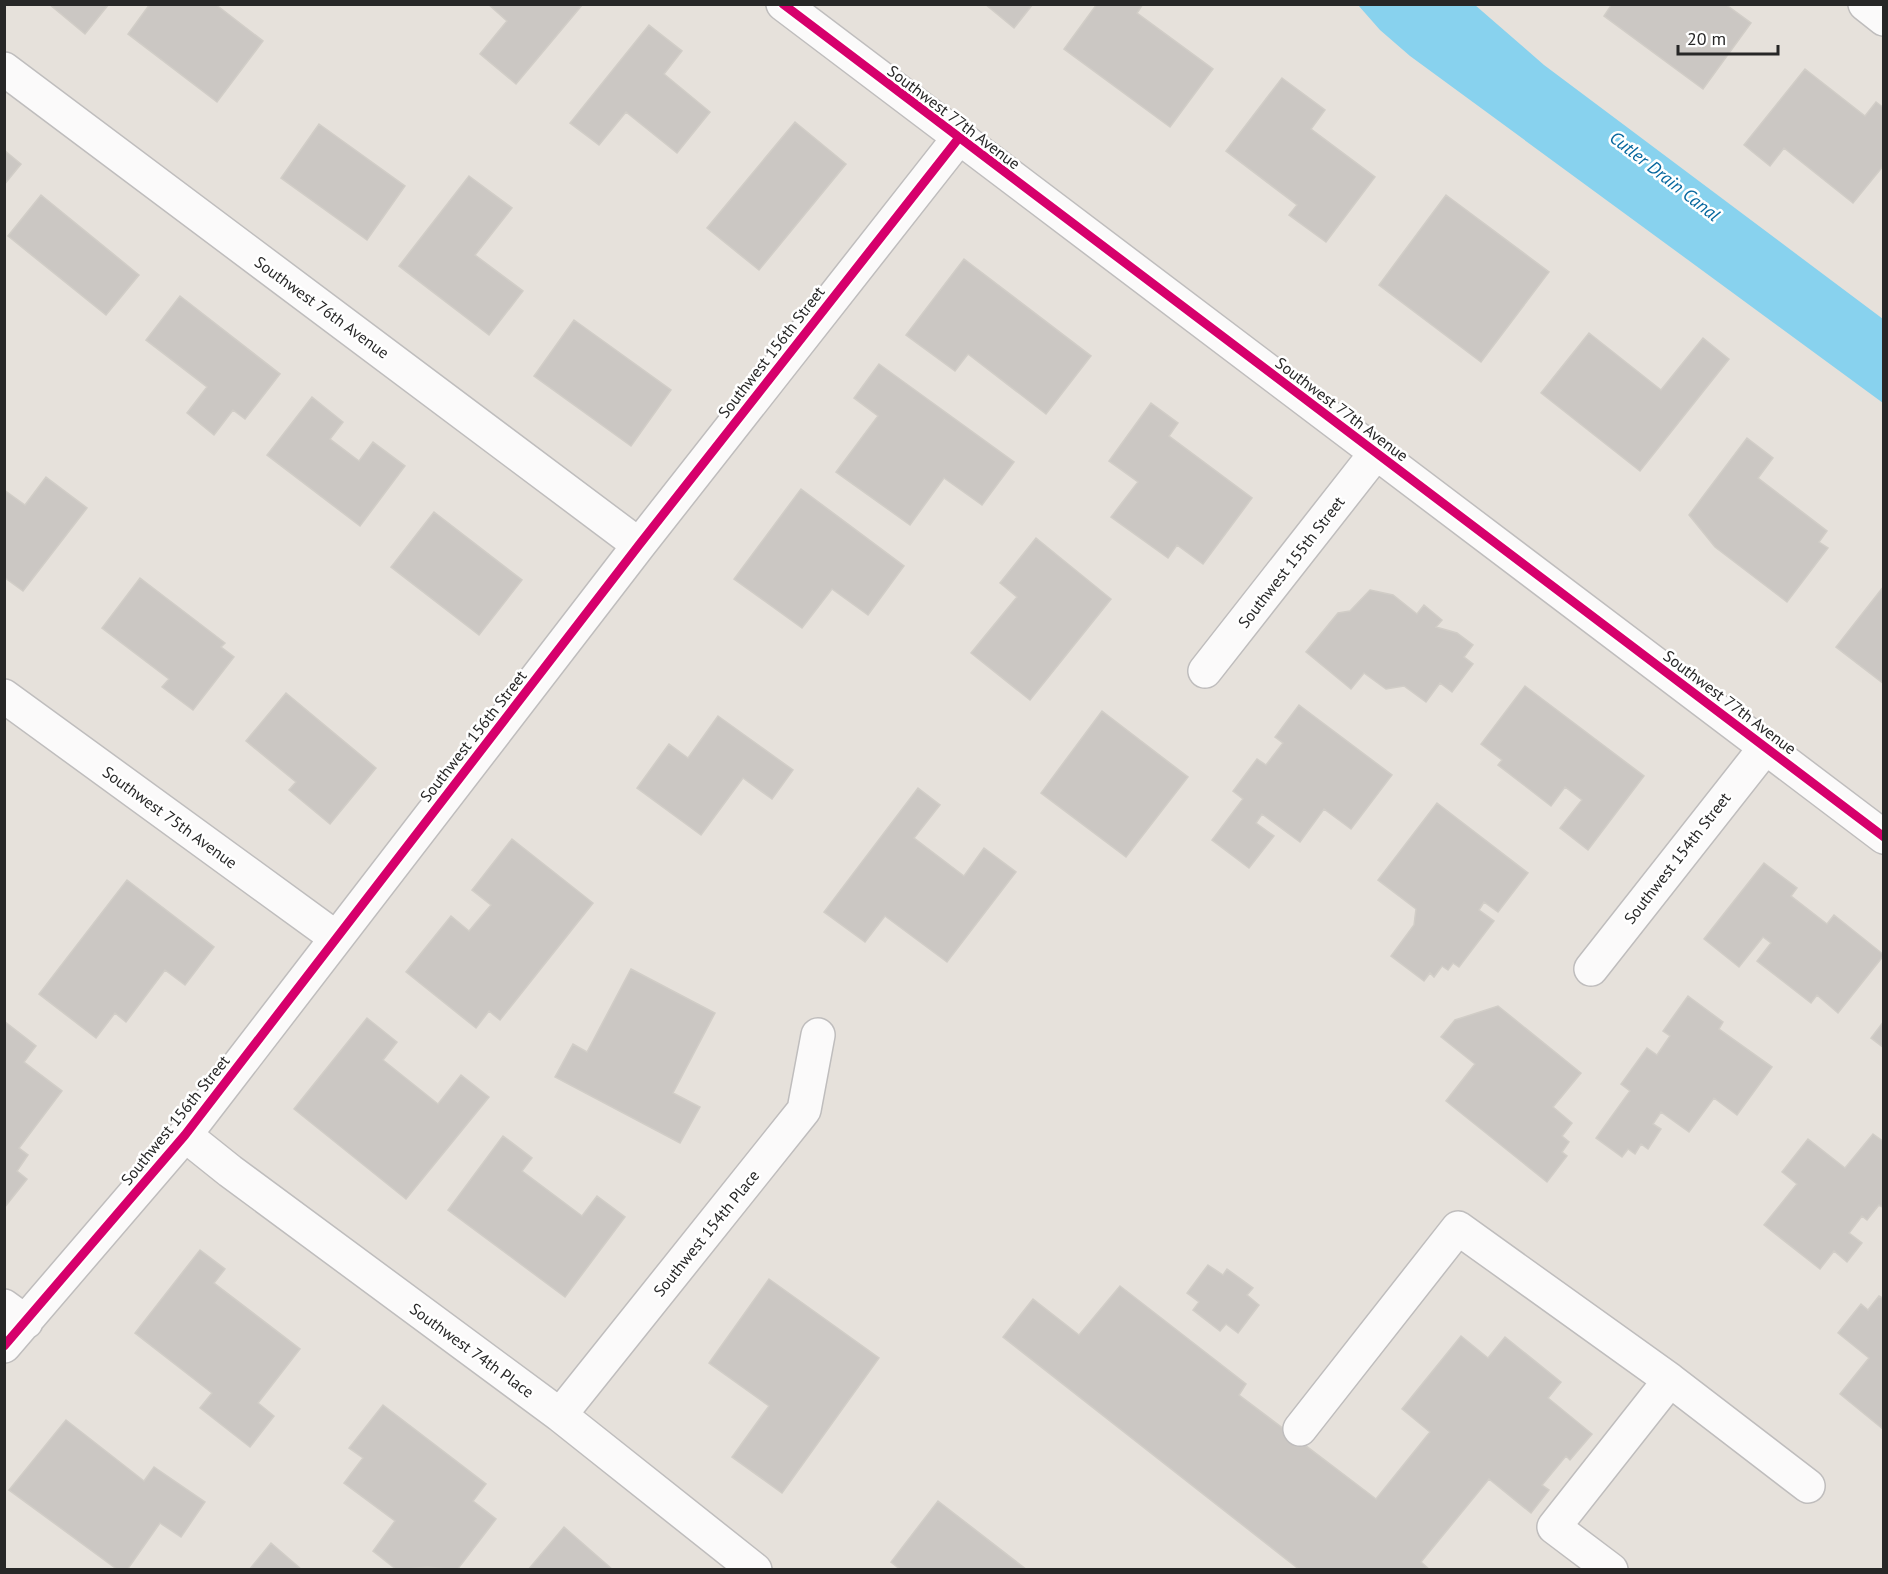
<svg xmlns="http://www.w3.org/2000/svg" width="1888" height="1574" viewBox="0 0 1888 1574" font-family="'PT Sans',sans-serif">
<rect width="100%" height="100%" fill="#e6e1db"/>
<!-- water -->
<path fill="#88d2ee" d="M 1358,5 L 1475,5 L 1544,65 L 1883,319 L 1883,403 L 1410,56 L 1380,30 Z"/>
<!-- building -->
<path fill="#cbc7c3" stroke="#d1cdc7" stroke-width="1.5" d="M 49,4 L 109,4 L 85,34 Z
M 150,4 L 215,4 L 263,41 L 217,102 L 128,34 Z
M 488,4 L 583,4 L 516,84 L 480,54 L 507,21 Z
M 985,4 L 1033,4 L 1014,28 Z
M 1097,4 L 1143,4 L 1137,13 L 1213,69 L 1170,127 L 1064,49 Z
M 1612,4 L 1725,4 L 1751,23 L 1703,89 L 1604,16 Z
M 649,25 L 682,51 L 664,74 L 710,112 L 677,153 L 626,112 L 599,145 L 570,123 Z
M 1805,69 L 1865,116 L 1876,102 L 1884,108 L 1884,165 L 1853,203 L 1784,148 L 1770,166 L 1744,145 Z
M 1282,78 L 1325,110 L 1311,129 L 1375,177 L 1326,242 L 1289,215 L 1297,205 L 1226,151 Z
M 795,122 L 846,164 L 759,270 L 707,228 Z
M 319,124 L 405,186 L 367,240 L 281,178 Z
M 4,150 L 21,164 L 4,185 Z
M 469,176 L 512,208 L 475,255 L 523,291 L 489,335 L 399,266 Z
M 41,195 L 139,275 L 106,315 L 8,236 Z
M 1446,195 L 1549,272 L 1481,362 L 1379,285 Z
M 964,259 L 1091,356 L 1046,414 L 968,354 L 955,371 L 906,335 Z
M 180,296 L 280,374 L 245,419 L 233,410 L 214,435 L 187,413 L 207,387 L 146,340 Z
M 574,320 L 671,390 L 631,446 L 534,376 Z
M 1589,333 L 1661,390 L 1703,338 L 1729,359 L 1640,471 L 1541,393 Z
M 879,364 L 1014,462 L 982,505 L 944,478 L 910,525 L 836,472 L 878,416 L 854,398 Z
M 312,397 L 343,422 L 330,439 L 359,461 L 373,442 L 405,466 L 360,526 L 267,455 Z
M 1151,403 L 1178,423 L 1169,436 L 1252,498 L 1203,564 L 1177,545 L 1168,558 L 1111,517 L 1138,482 L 1109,461 Z
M 1747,438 L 1773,458 L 1758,478 L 1827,531 L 1819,542 L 1828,548 L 1787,602 L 1715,547 L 1689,515 Z
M 46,477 L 87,508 L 23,591 L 4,577 L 4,490 L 25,505 Z
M 801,489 L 904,566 L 868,615 L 832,589 L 802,628 L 734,579 Z
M 434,512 L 522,580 L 479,635 L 391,567 Z
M 1036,538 L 1111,599 L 1030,700 L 971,653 L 1017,597 L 1000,583 Z
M 140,578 L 225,643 L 221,647 L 234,657 L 193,710 L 162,687 L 169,679 L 102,628 Z
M 1884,586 L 1884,684 L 1836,647 Z
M 1370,590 L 1393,595 L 1417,614 L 1424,605 L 1442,620 L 1436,627 L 1457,633 L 1473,645 L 1464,657 L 1473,664 L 1452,692 L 1440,683 L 1426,702 L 1404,686 L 1386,689 L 1364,673 L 1351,689 L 1306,652 L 1338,613 L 1350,611 Z
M 1525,686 L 1644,776 L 1588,850 L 1560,828 L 1582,800 L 1565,787 L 1551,806 L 1498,765 L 1502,760 L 1481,744 Z
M 286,693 L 376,768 L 330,824 L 289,790 L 296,782 L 246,741 Z
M 1299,705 L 1392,775 L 1351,829 L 1324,809 L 1300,842 L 1262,814 L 1256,823 L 1274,836 L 1249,868 L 1212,840 L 1243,799 L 1233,791 L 1257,759 L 1266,765 L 1283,743 L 1275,737 Z
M 1102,711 L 1188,777 L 1126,857 L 1041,793 Z
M 718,716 L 793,770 L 772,799 L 743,778 L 701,835 L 637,788 L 669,744 L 688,758 Z
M 918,788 L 940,805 L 914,838 L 964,876 L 984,848 L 1016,872 L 947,962 L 885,916 L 865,942 L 824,912 Z
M 1437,803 L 1528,873 L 1498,912 L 1484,902 L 1479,910 L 1494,921 L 1459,967 L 1453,963 L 1448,970 L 1442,966 L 1434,977 L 1430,973 L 1424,981 L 1391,956 L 1414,925 L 1416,909 L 1378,880 Z
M 512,839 L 593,903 L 500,1020 L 489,1011 L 476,1028 L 406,972 L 451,916 L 469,931 L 491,905 L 472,890 Z
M 1764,863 L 1797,888 L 1791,896 L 1827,924 L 1834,915 L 1884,955 L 1838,1013 L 1817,995 L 1811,1003 L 1757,961 L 1771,943 L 1763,937 L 1739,967 L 1704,939 Z
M 127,880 L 214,947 L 185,985 L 165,970 L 126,1022 L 115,1013 L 96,1038 L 39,994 Z
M 631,969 L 715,1013 L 673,1093 L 700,1107 L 680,1143 L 555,1077 L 573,1044 L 587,1052 Z
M 1688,996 L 1723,1022 L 1719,1029 L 1772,1067 L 1737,1115 L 1714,1098 L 1689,1132 L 1661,1112 L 1653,1124 L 1661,1129 L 1648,1149 L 1641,1144 L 1635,1154 L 1628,1149 L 1622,1157 L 1596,1138 L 1630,1091 L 1621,1084 L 1647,1048 L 1657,1055 L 1670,1036 L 1663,1031 Z
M 1498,1006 L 1581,1073 L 1553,1107 L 1572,1123 L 1562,1136 L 1569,1142 L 1562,1152 L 1567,1156 L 1547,1182 L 1446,1101 L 1475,1064 L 1441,1037 L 1455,1020 Z
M 367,1018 L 397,1042 L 383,1060 L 438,1104 L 461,1075 L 489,1097 L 406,1199 L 294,1109 Z
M 4,1021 L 36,1046 L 24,1062 L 62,1091 L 19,1148 L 28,1155 L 17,1171 L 27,1179 L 4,1208 Z
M 1884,1021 L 1884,1048 L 1871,1038 Z
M 1873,1134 L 1884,1142 L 1884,1208 L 1879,1205 L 1867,1220 L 1862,1216 L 1849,1233 L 1862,1243 L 1847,1262 L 1834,1251 L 1820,1269 L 1764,1225 L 1797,1184 L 1782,1172 L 1808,1139 L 1845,1168 Z
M 503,1136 L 532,1158 L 522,1171 L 582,1216 L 597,1196 L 625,1217 L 565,1297 L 448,1210 Z
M 200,1250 L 225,1269 L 214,1283 L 300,1349 L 258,1403 L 274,1416 L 250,1447 L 200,1408 L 212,1393 L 135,1333 Z
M 1208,1265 L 1223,1275 L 1227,1269 L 1253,1288 L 1247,1295 L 1259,1305 L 1238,1333 L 1226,1324 L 1220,1331 L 1193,1310 L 1199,1302 L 1187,1293 Z
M 769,1279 L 879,1358 L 782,1493 L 732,1457 L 769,1406 L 709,1363 Z
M 1120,1286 L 1246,1384 L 1239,1395 L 1376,1499 L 1430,1432 L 1402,1409 L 1461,1336 L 1488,1358 L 1505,1337 L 1561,1382 L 1548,1398 L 1592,1434 L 1570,1460 L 1566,1456 L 1542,1485 L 1549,1490 L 1531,1513 L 1489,1479 L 1421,1562 L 1430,1570 L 1300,1570 L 1003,1337 L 1033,1299 L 1079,1335 Z
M 1879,1296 L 1884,1299 L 1884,1430 L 1840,1394 L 1869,1358 L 1838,1333 L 1861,1304 L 1868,1310 Z
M 383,1405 L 486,1484 L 473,1501 L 496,1519 L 457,1570 L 427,1567 L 397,1570 L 373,1551 L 395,1521 L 344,1483 L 363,1458 L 349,1448 Z
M 66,1420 L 144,1481 L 154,1467 L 205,1502 L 181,1537 L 160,1523 L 127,1570 L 118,1570 L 9,1490 Z
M 938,1501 L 1027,1570 L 901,1570 L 891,1562 Z
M 564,1527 L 613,1570 L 528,1570 Z
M 271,1543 L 302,1570 L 249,1570 Z"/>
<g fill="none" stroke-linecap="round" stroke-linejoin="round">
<!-- minor casing -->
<g stroke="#bfbdbd" stroke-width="36">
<path id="minor" d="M 783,4 L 1884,837
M 1865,4 L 1884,19
M 4,69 L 639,545
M 1205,671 L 1376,453
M 4,696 L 335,937
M 1591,969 L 1765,748
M 185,1135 L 230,1171 L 560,1415 L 755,1570
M 4,1306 L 26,1322
M 4,1346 L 185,1135 L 639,545 L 958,139
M 560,1415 L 804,1110 L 818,1035
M 1300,1429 L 1458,1228 L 1670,1380 L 1808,1486
M 1611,1570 L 1554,1527 L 1670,1380"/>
</g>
<!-- minor -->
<use href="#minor" stroke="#fbfafa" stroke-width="33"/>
<!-- cycleway casing -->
<g stroke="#fff" stroke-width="13">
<path id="cycleway" d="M 783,4 L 1884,837
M 4,1346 L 185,1135 L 639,545 L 958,139"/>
</g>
<!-- cycleway -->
<use href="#cycleway" stroke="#d6006c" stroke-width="9"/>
</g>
<g text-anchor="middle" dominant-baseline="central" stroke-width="5" stroke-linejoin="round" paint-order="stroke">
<!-- street labels -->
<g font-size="16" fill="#272727" stroke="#fff">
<text transform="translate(954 117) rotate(37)">Southwest 77th Avenue</text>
<text transform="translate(322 307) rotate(36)">Southwest 76th Avenue</text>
<text transform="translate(771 352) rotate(-52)">Southwest 156th Street</text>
<text transform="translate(1342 409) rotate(37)">Southwest 77th Avenue</text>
<text transform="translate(1291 562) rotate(-52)">Southwest 155th Street</text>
<text transform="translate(1730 702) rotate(37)">Southwest 77th Avenue</text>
<text transform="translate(473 736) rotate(-52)">Southwest 156th Street</text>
<text transform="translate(170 817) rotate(36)">Southwest 75th Avenue</text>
<text transform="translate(1677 858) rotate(-52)">Southwest 154th Street</text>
<text transform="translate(175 1120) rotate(-51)">Southwest 156th Street</text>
<text transform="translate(706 1233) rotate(-51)">Southwest 154th Place</text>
<text transform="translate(472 1350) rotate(36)">Southwest 74th Place</text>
</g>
<!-- water labels -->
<g font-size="18" font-style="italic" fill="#04669d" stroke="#fff">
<text transform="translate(1665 176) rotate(38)">Cutler Drain Canal</text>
</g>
</g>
<!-- border -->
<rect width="1888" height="1574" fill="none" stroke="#272727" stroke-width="12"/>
<!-- scale -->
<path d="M1678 45v9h100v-9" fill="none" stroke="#272727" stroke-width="3"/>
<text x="1687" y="45" font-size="18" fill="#272727" stroke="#ffffff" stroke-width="4.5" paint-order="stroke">20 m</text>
</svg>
